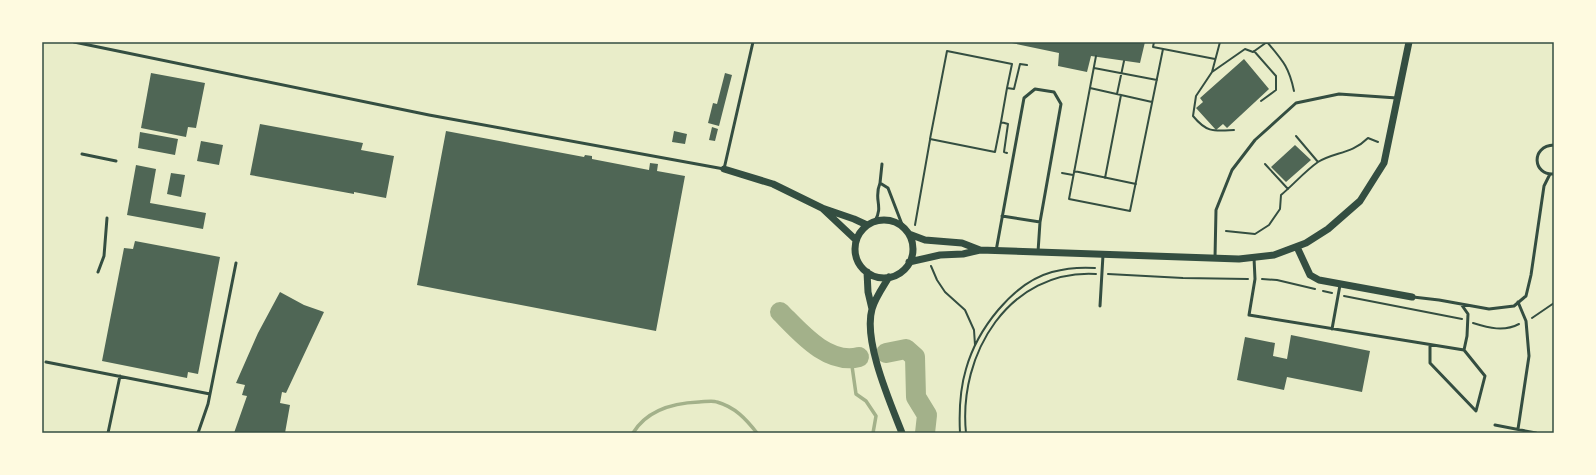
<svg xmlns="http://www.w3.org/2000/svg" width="1596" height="475" viewBox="0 0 1596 475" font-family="Manrope,sans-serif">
<rect width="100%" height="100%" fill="#e9edc9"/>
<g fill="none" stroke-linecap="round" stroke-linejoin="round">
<!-- stream -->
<path stroke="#a3b18a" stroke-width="3.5" d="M 851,359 L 856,394 L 866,401 L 876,416 L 873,433
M 633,433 C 647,410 673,403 699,402 C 704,402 712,400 717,402 C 735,407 746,419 757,433"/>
<!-- river -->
<path stroke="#a3b18a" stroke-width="20" d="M 780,312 C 800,332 827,365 859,357
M 886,353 L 906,349 L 915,357 L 916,397 L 927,415 L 925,433"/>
</g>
<!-- building -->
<path fill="#4f6655" d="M 1007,42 L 1145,42 L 1140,63 L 1091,56 L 1087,72 L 1058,66 L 1059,53 Z
M 1244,59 L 1269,89 L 1227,128 L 1223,124 L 1216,130 L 1196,108 L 1203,102 L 1200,98 Z
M 151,73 L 205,83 L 196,128 L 188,127 L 186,137 L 141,128 Z
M 725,73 L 732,75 L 719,126 L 708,123 L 713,103 L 717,104 Z
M 260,124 L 363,143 L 361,150 L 394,156 L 386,198 L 354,192 L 354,194 L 250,175 Z
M 712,127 L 718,129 L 715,141 L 709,140 Z
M 446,131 L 584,157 L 585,155 L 592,156 L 592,159 L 649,170 L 650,163 L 658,164 L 657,171 L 685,176 L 656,331 L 417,285 Z
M 674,131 L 687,134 L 685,144 L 672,142 Z
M 140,132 L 178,139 L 175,155 L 138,148 Z
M 201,141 L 223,145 L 219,165 L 197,161 Z
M 1295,145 L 1311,160 L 1286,182 L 1271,167 Z
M 136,165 L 156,169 L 150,203 L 206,213 L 203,229 L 127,215 Z
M 171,173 L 185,175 L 181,197 L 167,194 Z
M 135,241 L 220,257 L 198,374 L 188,372 L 187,378 L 102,361 L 124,248 L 133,249 Z
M 280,292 L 304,305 L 324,312 L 286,393 L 282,392 L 280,403 L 290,405 L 285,433 L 234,433 L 247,396 L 242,395 L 245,385 L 236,383 L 258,333 Z
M 1291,335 L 1370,351 L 1362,392 L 1287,377 L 1284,390 L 1237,380 L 1245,337 L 1275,343 L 1273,356 L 1287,359 Z"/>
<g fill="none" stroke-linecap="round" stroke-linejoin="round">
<!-- path -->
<path stroke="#344e41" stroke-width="2" d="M 1154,42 L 1153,47 L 1215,59
M 1254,51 L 1276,76 L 1276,90 L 1261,101
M 1096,56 L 1069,199 L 1130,211 L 1163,49
M 1094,68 L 1157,80
M 1212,72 L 1220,42
M 1090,88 L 1152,102
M 1117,94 L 1124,61
M 1001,122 L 1007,88
M 1234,130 C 1214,131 1207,133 1193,116 L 1196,96 L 1212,72 L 1245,49 L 1253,52 L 1267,42 C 1283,61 1289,67 1294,91
M 1296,136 L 1318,162
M 1007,153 L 1004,152 L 1008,124 L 1001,122 L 995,152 L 930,139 L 947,51 L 1012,64 L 1007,88 L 1014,89 L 1020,64 L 1027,65
M 1265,164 L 1288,189
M 1074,171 L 1136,184
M 1062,173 L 1073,175
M 1105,178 L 1121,95
M 915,225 L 930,140
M 1226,231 L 1255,234 L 1269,225 L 1280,209 L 1281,195 C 1293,185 1305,171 1318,162 C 1334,152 1352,154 1368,138 L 1378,142
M 1554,242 L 1554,262
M 931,266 L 937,280 L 945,292 L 965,310 L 974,330 L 975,345
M 1108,274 L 1183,278 L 1248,279
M 1262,279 L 1277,280 L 1315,289
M 1323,291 L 1332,293
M 1344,296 L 1462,319
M 1532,318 L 1554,303
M 1473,323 C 1489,328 1504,332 1519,324
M 960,433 C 959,413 960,389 966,369 C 977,330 1012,283 1052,272 C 1067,268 1080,267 1095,268
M 966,433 C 958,354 1009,269 1096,274"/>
<!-- service -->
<path stroke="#344e41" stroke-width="3" d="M 74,42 L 429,115 L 724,169 L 753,42
M 1554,145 C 1530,146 1533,176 1554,174
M 82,154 L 116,161
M 880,183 L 882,164
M 1002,216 L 1040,222
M 875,221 C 884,205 873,200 880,183 L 888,188 L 903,227
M 996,251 L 1024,98 L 1035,89 L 1054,92 L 1061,104 L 1040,222 L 1038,252
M 1215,258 L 1216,210 L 1232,170 L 1255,140 L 1296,103 L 1339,94 L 1397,98
M 1254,258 L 1255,279 L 1249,315 L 1464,350 L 1485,376 L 1476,411 L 1430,363 L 1430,345
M 98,272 L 104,256 L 107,218
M 1413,297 L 1439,300 L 1489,309 L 1514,306 L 1526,296 L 1531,275 L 1544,186 L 1550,174
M 1461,304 L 1468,314 L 1467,336 L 1464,350
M 1100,306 L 1103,255
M 1332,329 L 1340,285
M 46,362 L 210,394
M 1495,425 L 1536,433
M 1518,429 L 1529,356 L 1526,321 L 1518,302
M 108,433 L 120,376
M 198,433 L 208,404 L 236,263"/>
<!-- tertiary -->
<path stroke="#344e41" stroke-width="7" d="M 724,169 L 773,184 L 822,208
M855 249a29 29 0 1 1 58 0a29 29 0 1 1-58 0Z
M 909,234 L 925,240 L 962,243 L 980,250
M 856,240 L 822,208 L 854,219 L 867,225
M 1297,247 L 1310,275 L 1319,280 L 1412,297
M 909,262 L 940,255 L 963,254 L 980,250 L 1239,259 L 1274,255 L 1306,243 L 1328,229 L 1360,201 L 1384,163 L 1409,42
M 867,272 L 868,292 L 872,309
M 889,277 C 883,287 875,298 872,309 C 863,341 890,402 902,433"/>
</g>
<!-- border -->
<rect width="1596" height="475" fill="none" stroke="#fefae0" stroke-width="86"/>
<rect x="43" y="43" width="1510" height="389" fill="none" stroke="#344e41" stroke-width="1.5"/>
</svg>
